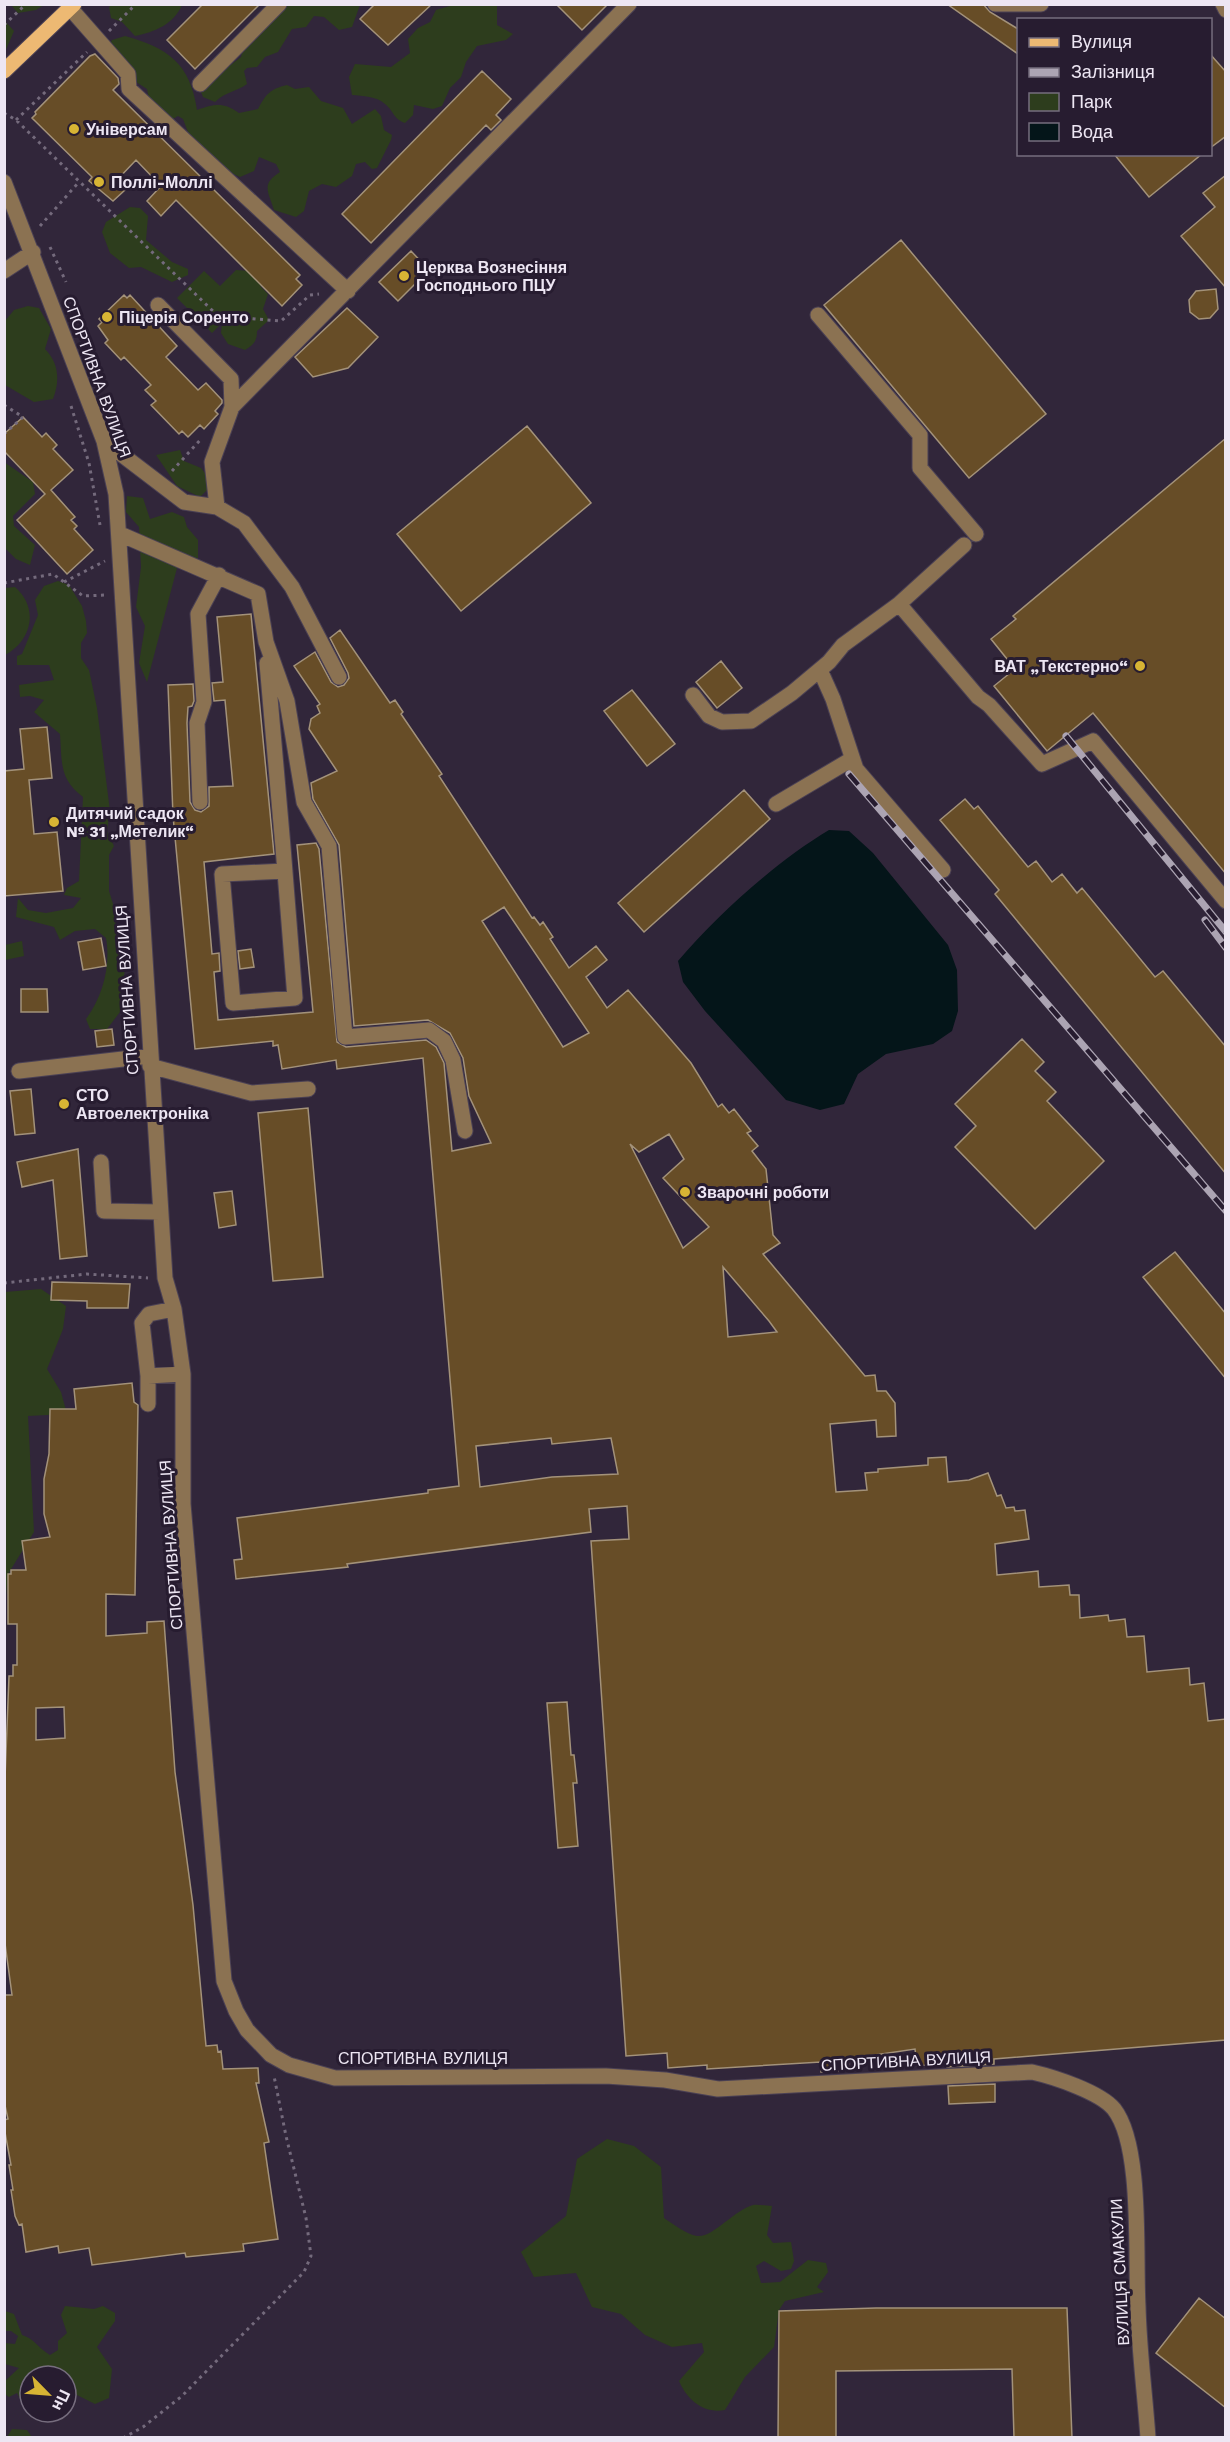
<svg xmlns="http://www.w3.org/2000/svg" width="1230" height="2442" viewBox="0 0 1230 2442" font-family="'Work Sans',sans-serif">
<rect width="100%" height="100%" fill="#31263a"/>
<!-- green -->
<path fill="#2d3d1d" d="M 112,4 L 182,4 L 182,5 C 174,24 155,32 135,36 L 122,22 L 111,18 L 109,7 Z
M 11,5 L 44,5 L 36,10 L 18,13 Z
M 286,5 L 360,5 L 352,27 L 339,30 L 324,17 L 314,16 L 306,27 L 292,29 L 278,52 L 265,57 L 257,67 L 247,68 L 244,71 L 247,84 C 236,92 225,92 215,102 L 203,97 L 201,92 L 206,84 L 241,57 L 248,29 Z
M 453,5 L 497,5 L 497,25 L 513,34 L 506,40 L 477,46 L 466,62 L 461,77 L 450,88 L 442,106 L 433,109 L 414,105 L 413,115 L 405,123 C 393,119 394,111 385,104 C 376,96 363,96 352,95 L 349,77 L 355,64 L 391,67 L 410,53 L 408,39 L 418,28 L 430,22 L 436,10 Z
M 5,21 L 14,31 L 5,52 L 4,21 Z
M 125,36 C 168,48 190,63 197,110 C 215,104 223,102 239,113 L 258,109 C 266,94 270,89 287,85 L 295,89 L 309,87 L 321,101 L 343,108 L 352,124 L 375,109 L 381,116 L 384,130 L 392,135 L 391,140 L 377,168 L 372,169 L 365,162 L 356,164 L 352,176 L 336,187 L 322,184 L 309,191 L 304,211 L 296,217 L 274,210 C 268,191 261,184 280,172 L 276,164 L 259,157 L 254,171 L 240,177 L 214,165 L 188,132 L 183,119 L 178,116 L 171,120 L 151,107 L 147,89 L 133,80 L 106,51 L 112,40 Z
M 130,207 L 140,208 L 148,216 L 146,240 L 172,262 L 188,269 L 188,275 L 172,282 L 141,267 L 129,268 L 110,253 L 102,232 L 106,222 Z
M 236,270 L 250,271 L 258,277 L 261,287 L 268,294 L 263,309 L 269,320 L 257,331 C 257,342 253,345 245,350 L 228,344 L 221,333 L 222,323 L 212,333 L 177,298 L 204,271 L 220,286 Z
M 28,306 L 39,308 L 51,329 L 45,349 C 59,363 60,381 53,399 L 34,402 L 5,385 L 5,321 L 14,310 Z
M 180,450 L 184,461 L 201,468 L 213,484 L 200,497 L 177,486 L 156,455 Z
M 4,462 L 33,482 L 35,494 L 13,516 L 14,526 L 35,545 L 30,565 L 16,559 L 5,548 Z
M 127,496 L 143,498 L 150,519 L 172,512 L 184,517 L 187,527 L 198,540 L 198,558 L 177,568 L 147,682 L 139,663 L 145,626 L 136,607 L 141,567 L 139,527 L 126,512 Z
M 58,581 L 69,585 L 82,606 L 86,621 L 87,633 L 81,643 L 81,658 L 89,670 L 97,708 L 110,811 L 107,831 L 114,846 L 109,855 L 109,891 L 127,949 L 120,1012 L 107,1029 L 90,1029 L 86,1019 C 103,996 111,965 106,938 L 95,929 L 75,931 L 60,940 L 54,927 L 16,917 L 18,898 L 28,910 L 46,913 L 73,908 L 81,898 L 64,895 L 67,888 L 79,881 L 83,797 C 59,779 62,762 60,734 L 34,712 L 44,700 L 30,696 L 20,697 L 19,685 L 54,680 L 49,665 L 17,665 L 17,656 L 22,654 L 38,615 L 35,600 L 44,586 Z
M 15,587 C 40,609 31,641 5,655 L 5,588 Z
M 22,941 L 24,956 L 5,960 L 5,945 Z
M 41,1289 L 66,1306 L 63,1329 L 47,1369 L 61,1392 L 67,1414 L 28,1416 L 34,1532 L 8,1574 L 5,1607 L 5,1292 Z
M 607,2139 L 634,2146 L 661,2167 L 664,2218 C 673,2224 686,2234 697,2236 C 713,2238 734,2210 753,2205 C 758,2204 766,2206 772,2206 L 767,2235 L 773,2243 L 791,2242 L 794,2261 L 791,2269 L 781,2271 L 764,2261 L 756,2266 L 761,2283 L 780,2282 L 808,2260 L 826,2263 L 828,2272 L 817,2287 L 824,2292 L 785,2301 L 779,2310 L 774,2347 L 745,2377 L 725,2410 C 704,2414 687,2400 679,2381 L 704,2352 L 702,2343 L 672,2347 L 645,2335 L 621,2314 L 592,2307 L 576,2273 L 534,2277 L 521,2252 L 566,2216 L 577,2159 Z
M 65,2306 L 94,2309 L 103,2306 L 115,2313 L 115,2321 L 97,2347 L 112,2369 L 109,2398 L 95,2404 L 75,2394 L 66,2399 L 66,2376 L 30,2376 L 30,2406 L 23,2404 L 17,2393 L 9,2397 L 5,2394 L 5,2381 L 19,2368 L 5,2364 L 5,2343 L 15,2344 L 18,2336 L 11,2331 L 5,2331 L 5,2311 L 14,2314 L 22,2335 C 35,2339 38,2348 50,2355 L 58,2350 L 58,2341 L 67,2333 L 61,2315 Z
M 12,2429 L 27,2430 L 32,2437 L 7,2437 Z"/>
<!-- water -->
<path fill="#041519" d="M 829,830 L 849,831 L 873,853 L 948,945 L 957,970 L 958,1011 L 952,1031 L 933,1044 L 886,1054 L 858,1074 L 844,1104 L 820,1110 L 786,1100 L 705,1011 L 683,982 L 678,961 C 718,914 777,861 829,830 Z"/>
<!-- building -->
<path fill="#674d27" stroke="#a3927a" stroke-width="1.5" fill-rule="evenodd" d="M 203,4 L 260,4 L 195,69 L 167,40 Z
M 375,4 L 432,4 L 388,45 L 360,19 Z
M 556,4 L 608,4 L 582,30 Z
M 947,4 L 983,4 L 990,12 L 1018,29 L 1018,54 Z
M 95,54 L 118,78 L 119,84 L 113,90 L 300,275 L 296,279 L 302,285 L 282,306 L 176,200 L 161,216 L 147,201 L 161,186 L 136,160 L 116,181 L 125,190 L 113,201 L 89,181 L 92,177 L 32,118 L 36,114 L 35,112 L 90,56 Z
M 1210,54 L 1226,72 L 1226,136 L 1210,148 Z
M 482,71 L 511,99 L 496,115 L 501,120 L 491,130 L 486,125 L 371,243 L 342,214 Z
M 1114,154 L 1202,154 L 1149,197 Z
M 1226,175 L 1226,288 L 1181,236 L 1215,207 L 1203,193 Z
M 901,240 L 1046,414 L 969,478 L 824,305 Z
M 411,251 L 429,270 L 398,301 L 379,282 Z
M 1216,289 L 1218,309 L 1210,318 L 1199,319 L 1190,312 L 1189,300 L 1196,291 Z
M 124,295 L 127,298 L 130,295 L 177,346 L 166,357 L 198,390 L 206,383 L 222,400 L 222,403 L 215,411 L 218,414 L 204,429 L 200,425 L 188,437 L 182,431 L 179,434 L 151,405 L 156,401 L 145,390 L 151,385 L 124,357 L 121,360 L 105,343 L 108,340 L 98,326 L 102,322 L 99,319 Z
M 347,308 L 378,337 L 348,368 L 313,377 L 295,357 Z
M 23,417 L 42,437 L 46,433 L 57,445 L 53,449 L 73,470 L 51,490 L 75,517 L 71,520 L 77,526 L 74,529 L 93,550 L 67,574 L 17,520 L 45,494 L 4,451 L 4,434 Z
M 527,426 L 591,503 L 461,611 L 397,534 Z
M 1226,438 L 1226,874 L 1093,713 L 1047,751 L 994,686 L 1015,669 L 991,639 L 1016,619 L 1013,616 Z
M 251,614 L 274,854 L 204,862 L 212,954 L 219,953 L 220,971 L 214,972 L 218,1020 L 313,1012 L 297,845 L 316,843 L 319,849 L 337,1042 L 346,1047 L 426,1040 L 436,1047 L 444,1063 L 452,1151 L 491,1143 L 469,1096 L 463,1058 L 450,1033 L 428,1020 L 354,1026 L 339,845 L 313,799 L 311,783 L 337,771 L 309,729 L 311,719 L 320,713 L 317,706 L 320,704 L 294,666 L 315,652 L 331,682 L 338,687 L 344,685 L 349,678 L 348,673 L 330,638 L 340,630 L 390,703 L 395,700 L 403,712 L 401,714 L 442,774 L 439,776 L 532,918 L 534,917 L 540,925 L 543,922 L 553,937 L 550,939 L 569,968 L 596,946 L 607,960 L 586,977 L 607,1008 L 628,990 L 691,1063 L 718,1107 L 722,1104 L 729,1113 L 734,1109 L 751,1131 L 747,1133 L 758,1146 L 752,1151 L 766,1169 L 773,1235 L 780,1243 L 763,1254 L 865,1376 L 875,1375 L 877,1391 L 886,1391 L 895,1403 L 896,1436 L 877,1437 L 876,1420 L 830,1424 L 836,1492 L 867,1490 L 865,1473 L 878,1472 L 878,1469 L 928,1465 L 928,1458 L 946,1457 L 948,1482 L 969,1480 L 988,1473 L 997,1496 L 1001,1495 L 1006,1508 L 1014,1507 L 1015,1511 L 1025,1510 L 1029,1539 L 995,1544 L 997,1575 L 1038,1571 L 1039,1587 L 1069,1585 L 1070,1595 L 1079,1595 L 1080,1618 L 1108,1615 L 1109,1621 L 1125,1619 L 1127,1637 L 1144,1636 L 1147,1672 L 1189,1668 L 1190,1685 L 1204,1683 L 1208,1721 L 1226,1719 L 1226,2040 L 994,2059 L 994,2064 L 947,2067 L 947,2063 L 917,2066 L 915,2049 L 848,2059 L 849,2070 L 821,2072 L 821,2062 L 707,2069 L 707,2065 L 668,2068 L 667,2053 L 626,2056 L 591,1541 L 629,1539 L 627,1506 L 589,1509 L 591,1532 L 347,1564 L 348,1567 L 236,1579 L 234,1560 L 242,1559 L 237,1518 L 428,1493 L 428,1490 L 459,1486 L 423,1058 L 337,1069 L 336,1060 L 282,1069 L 278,1045 L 273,1046 L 273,1041 L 195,1049 L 173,816 L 168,685 L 193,684 L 194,701 L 192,706 L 188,707 L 187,723 L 190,802 L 195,810 L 201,812 L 209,806 L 209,787 L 233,786 L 225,700 L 214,701 L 212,683 L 223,682 L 217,617 ZM 504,907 L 589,1033 L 563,1047 L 482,921 ZM 669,1134 L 684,1159 L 663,1178 L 709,1227 L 683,1248 L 630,1144 L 639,1152 ZM 723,1267 L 769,1321 L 777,1332 L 728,1337 ZM 551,1438 L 552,1444 L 611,1438 L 618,1474 L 552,1477 L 480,1487 L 476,1446 Z
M 721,661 L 742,688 L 717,708 L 696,682 Z
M 632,690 L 675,744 L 647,766 L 604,711 Z
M 47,727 L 52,778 L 29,780 L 34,834 L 57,832 L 63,891 L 4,896 L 4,771 L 24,769 L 20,729 Z
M 744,790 L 770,819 L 644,932 L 618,903 Z
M 965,799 L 974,809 L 978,806 L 1028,867 L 1036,861 L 1052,882 L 1062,874 L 1077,893 L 1082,888 L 1155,977 L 1163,971 L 1226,1047 L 1226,1174 L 995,894 L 999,890 L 940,820 Z
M 101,938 L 106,966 L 83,970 L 78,942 Z
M 251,949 L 254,967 L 240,969 L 238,951 Z
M 21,989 L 47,989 L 48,1012 L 21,1012 Z
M 112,1029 L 114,1045 L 97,1047 L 95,1031 Z
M 1022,1039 L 1044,1062 L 1035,1071 L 1056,1092 L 1047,1101 L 1104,1161 L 1035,1229 L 955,1147 L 976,1126 L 955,1104 Z
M 31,1089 L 35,1133 L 15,1135 L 10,1091 Z
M 308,1108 L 323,1277 L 273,1281 L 258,1113 Z
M 78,1149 L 87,1256 L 60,1259 L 53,1180 L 22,1187 L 17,1162 Z
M 232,1191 L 236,1225 L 219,1228 L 214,1193 Z
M 1175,1252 L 1226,1314 L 1226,1379 L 1143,1277 Z
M 52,1282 L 130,1284 L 128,1308 L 87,1308 L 87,1301 L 51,1300 Z
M 132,1383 L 134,1402 L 138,1405 L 135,1595 L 106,1594 L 106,1636 L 147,1633 L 147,1622 L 164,1621 L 175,1772 L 193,1905 L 206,2046 L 217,2045 L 218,2052 L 221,2051 L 223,2069 L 258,2068 L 259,2083 L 256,2083 L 269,2142 L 264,2143 L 278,2239 L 243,2244 L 244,2251 L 186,2257 L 185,2253 L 92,2265 L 89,2248 L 59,2253 L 58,2246 L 26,2252 L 22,2224 L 19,2225 L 15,2216 L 11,2190 L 13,2190 L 9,2165 L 11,2165 L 4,2127 L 4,2120 L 8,2119 L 4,2101 L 4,1995 L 12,1995 L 4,1936 L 4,1804 L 9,1676 L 13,1676 L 13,1665 L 17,1665 L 17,1624 L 8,1624 L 8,1574 L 11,1574 L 11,1570 L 26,1570 L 22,1541 L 50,1537 L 44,1514 L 44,1479 L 49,1454 L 50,1409 L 76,1409 L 74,1389 ZM 64,1707 L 65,1738 L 36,1740 L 36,1708 Z
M 567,1702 L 571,1755 L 574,1755 L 577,1783 L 573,1783 L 578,1846 L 558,1848 L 547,1703 Z
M 995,2084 L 995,2102 L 949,2104 L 948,2086 Z
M 1199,2298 L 1226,2319 L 1226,2408 L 1156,2353 Z
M 876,2308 L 1067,2308 L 1072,2438 L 1014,2438 L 1012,2369 L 836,2371 L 836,2438 L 778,2438 L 779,2311 Z"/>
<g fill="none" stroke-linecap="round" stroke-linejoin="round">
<!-- minor casing -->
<g stroke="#4b4154" stroke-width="17">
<path id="minor" d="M 995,4 L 1041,4
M 1223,4 L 1226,10
M 70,8 L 128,74 L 129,89 L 348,291
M 200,84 L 279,4
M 4,182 L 104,441 L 116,494 L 165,1278 L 174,1309 L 183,1374 L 183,1504 L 224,1981 L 236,2011 L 247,2030 L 271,2055 L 289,2065 L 335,2078 L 606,2076 L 665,2080 L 718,2089 L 1032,2072 C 1054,2077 1100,2092 1114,2109 C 1143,2146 1135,2258 1138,2306 C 1139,2350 1145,2394 1148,2438
M 4,271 L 33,252
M 158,305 L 231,379 L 232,407
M 818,315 L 920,435 L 920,468 L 976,534
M 104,441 L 184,502 L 217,507 L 244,523 L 292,587 L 339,677
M 217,507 L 212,462 L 232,407 L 629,4
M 120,534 L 258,594 L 266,642 L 287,701 L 304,802 L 329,846 L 345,1037 L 429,1030 L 444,1041 L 453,1060 L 465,1131
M 964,545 L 899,604 L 978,697 L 989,705 L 1042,764 L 1093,741 L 1226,901
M 267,663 L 283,847 L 295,998 L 233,1003 L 222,874 L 285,871
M 820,670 L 833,699 L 856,769 L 943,870
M 693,695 L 709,716 L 722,722 L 751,721 L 792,693 L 829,662 L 843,645 L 899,604
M 200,802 L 197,723 L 204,702 L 198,614 L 219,575
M 776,804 L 852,759
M 150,1066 L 251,1093 L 308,1089
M 19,1071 L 149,1056
M 101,1162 L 104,1211 L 160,1212
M 148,1376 L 142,1323 L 149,1314 L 174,1309
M 148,1404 L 148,1376 L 183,1374"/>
</g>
<!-- major casing -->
<g stroke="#4b4154" stroke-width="17">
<path id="major" d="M 4,71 L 74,4"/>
</g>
<!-- path -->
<path stroke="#746a7c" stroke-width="3" stroke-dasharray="3 4.5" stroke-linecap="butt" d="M 4,25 L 26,4
M 109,31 L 136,4
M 4,113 L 16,120 L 218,316 L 281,321 L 310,295 L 319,294
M 16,120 L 87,52
M 40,226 L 78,183
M 50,247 L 66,282
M 4,405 L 23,417 L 4,434
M 71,406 L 89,463 L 100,525
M 172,471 L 202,438
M 64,582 L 105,561
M 4,583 L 53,574 L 83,596 L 106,595
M 4,1283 L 87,1274 L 148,1278
M 123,2438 L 143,2427 L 182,2396 L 304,2272 L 311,2256 L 306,2218 L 286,2136 L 274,2076"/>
<!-- minor -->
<use href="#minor" stroke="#8b7252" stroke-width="15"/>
<!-- major -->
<use href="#major" stroke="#edb973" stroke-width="15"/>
<!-- rail casing -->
<g stroke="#aca4b3" stroke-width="7">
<path id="rail" d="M 1066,736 L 1226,932
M 849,774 L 1226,1211
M 1205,920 L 1226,948"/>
</g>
<!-- rail -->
<use href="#rail" stroke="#271c30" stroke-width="4.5" stroke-dasharray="14" stroke-linecap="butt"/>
</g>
<!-- markers -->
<g fill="#d7b434" stroke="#271c30" stroke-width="2">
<circle cx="74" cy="129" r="6"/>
<circle cx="99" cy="182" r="6"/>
<circle cx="404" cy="276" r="6"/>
<circle cx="107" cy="317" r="6"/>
<circle cx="1140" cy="666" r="6"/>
<circle cx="54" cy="822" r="6"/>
<circle cx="64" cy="1104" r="6"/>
<circle cx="685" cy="1192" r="6"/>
</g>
<g text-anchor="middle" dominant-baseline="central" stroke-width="6" stroke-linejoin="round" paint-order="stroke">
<!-- poi labels -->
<g font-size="16" font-weight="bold" fill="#ede6f3" stroke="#271c30" text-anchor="start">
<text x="86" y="129">Універсам</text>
<text x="111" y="182">Поллі-Моллі</text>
<text x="416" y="267">Церква Вознесіння<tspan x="416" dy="18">Господнього ПЦУ</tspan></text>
<text x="119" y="317">Піцерія Соренто</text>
<text x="1128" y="666" text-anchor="end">ВАТ „Текстерно“</text>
<text x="66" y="813">Дитячий садок<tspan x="66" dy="18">№ 31 „Метелик“</tspan></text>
<text x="76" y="1095">СТО<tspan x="76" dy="18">Автоелектроніка</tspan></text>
<text x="697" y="1192">Зварочні роботи</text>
</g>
<!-- street labels -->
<g font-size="16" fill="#ede6f3" stroke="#271c30">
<text transform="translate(97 377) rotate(70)">СПОРТИВНА ВУЛИЦЯ</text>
<text transform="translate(127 990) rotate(-94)">СПОРТИВНА ВУЛИЦЯ</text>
<text transform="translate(171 1545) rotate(-94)">СПОРТИВНА ВУЛИЦЯ</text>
<text x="423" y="2058">СПОРТИВНА ВУЛИЦЯ</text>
<text transform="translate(906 2061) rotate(-3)">СПОРТИВНА ВУЛИЦЯ</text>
<text transform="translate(1120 2272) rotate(-93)">ВУЛИЦЯ СМАКУЛИ</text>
</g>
</g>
<!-- border -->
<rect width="1230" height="2442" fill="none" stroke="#ede6f3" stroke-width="12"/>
<!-- legend -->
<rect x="1017" y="18" width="195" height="138" fill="#271c30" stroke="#766d7e" stroke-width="1.5"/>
<rect x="1029" y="38" width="30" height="9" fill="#edb973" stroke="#766d7e" stroke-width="1.5"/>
<text x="1071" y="48" font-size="18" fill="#ede6f3">Вулиця</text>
<rect x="1029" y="68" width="30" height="9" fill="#aca4b3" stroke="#766d7e" stroke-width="1.5"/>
<text x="1071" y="78" font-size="18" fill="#ede6f3">Залізниця</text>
<rect x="1029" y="93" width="30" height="18" fill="#2d3d1d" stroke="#766d7e" stroke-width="1.5"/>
<text x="1071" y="108" font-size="18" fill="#ede6f3">Парк</text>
<rect x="1029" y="123" width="30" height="18" fill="#041519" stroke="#766d7e" stroke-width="1.5"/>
<text x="1071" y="138" font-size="18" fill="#ede6f3">Вода</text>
<!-- north arrow -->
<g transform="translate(48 2394) rotate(115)"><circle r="28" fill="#271c30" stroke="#766d7e" stroke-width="1.5"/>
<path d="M0-4.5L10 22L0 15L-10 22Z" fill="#d7b434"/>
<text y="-9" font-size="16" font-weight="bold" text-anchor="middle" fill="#ede6f3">Пн</text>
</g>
</svg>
